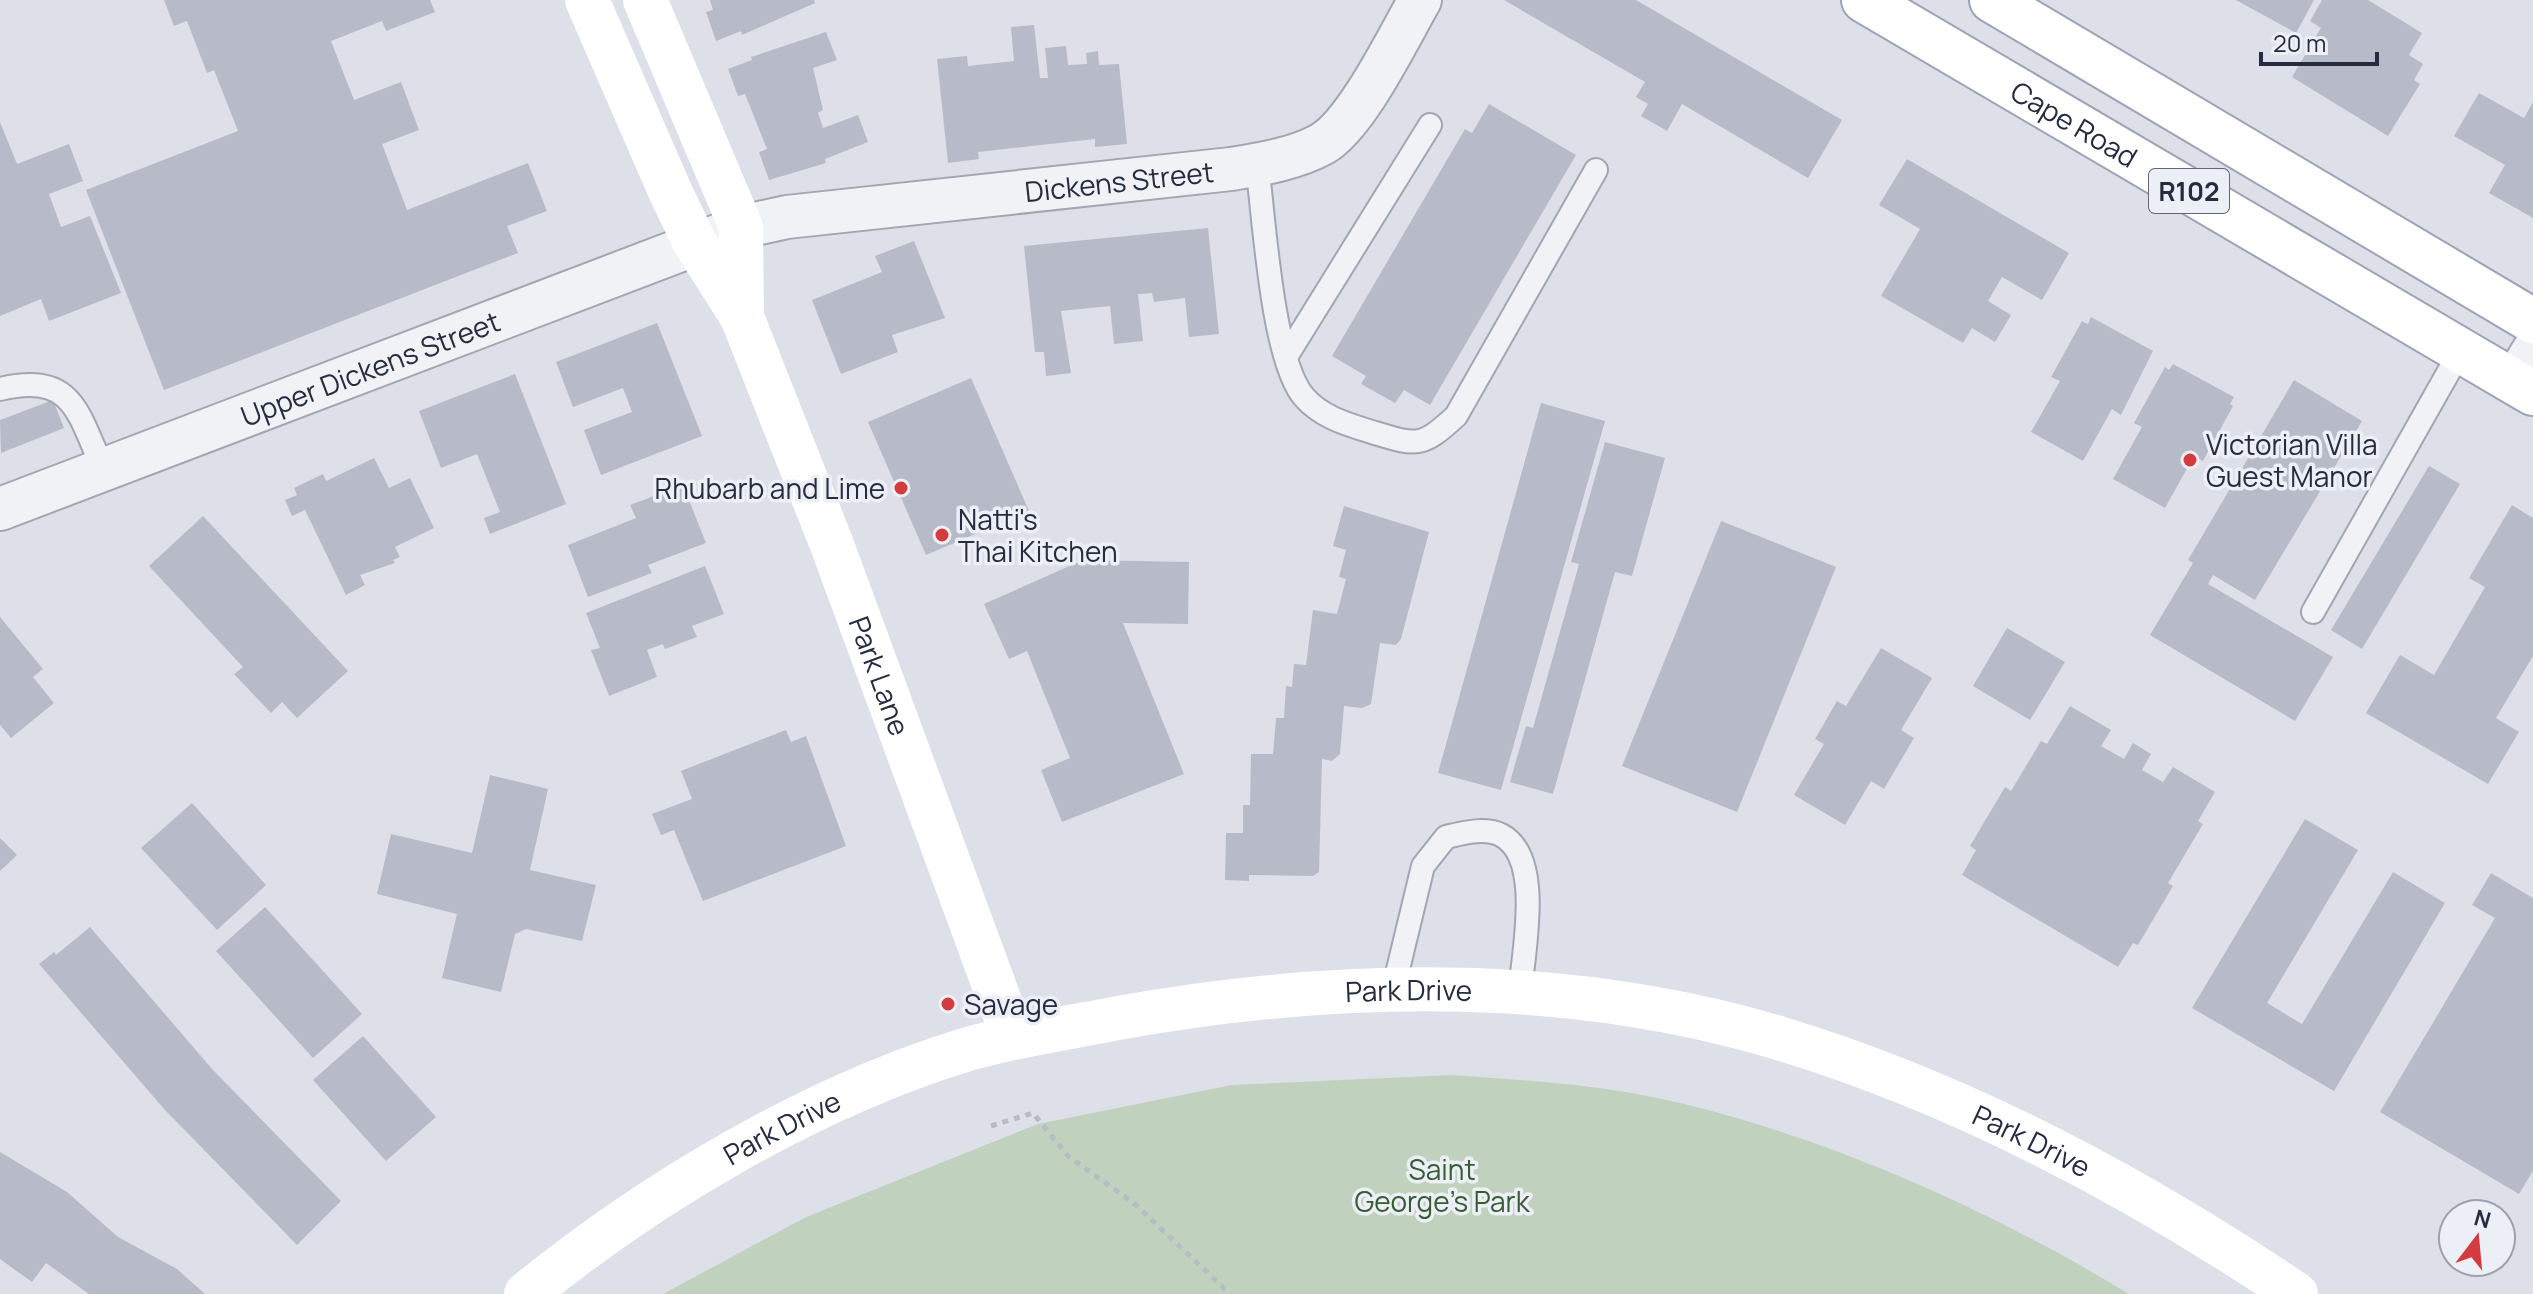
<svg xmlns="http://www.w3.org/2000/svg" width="2533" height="1294" viewBox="0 0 2533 1294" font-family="Manrope,sans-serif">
<rect width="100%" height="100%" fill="#dde0e8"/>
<!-- green -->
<path fill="#c0d2be" d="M 1453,1075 C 1520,1080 1587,1084 1653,1097 C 1815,1131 1988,1208 2129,1294 L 663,1294 L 806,1217 L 1038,1124 L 1232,1085 Z"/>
<!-- building -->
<path fill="#b7bbc8" d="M 164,0 L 430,0 L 435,12 L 386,31 L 382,21 L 331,41 L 354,100 L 401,82 L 419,130 L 382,144 L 407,210 L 528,163 L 547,211 L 507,226 L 518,253 L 164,390 L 86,190 L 238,131 L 214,70 L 207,73 L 187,21 L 174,26 Z
M 710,0 L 814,0 L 815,3 L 742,35 L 741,31 L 716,41 L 706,12 L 713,10 Z
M 1504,0 L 1636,0 L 1842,120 L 1808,178 L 1682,104 L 1667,131 L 1641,116 L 1648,104 L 1636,97 L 1645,82 Z
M 2236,0 L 2314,0 L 2296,33 Z
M 2322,0 L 2368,0 L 2422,33 L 2409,55 L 2423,64 L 2414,80 L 2420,84 L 2388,136 L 2292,77 L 2321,28 L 2310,21 Z
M 1034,25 L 1040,78 L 1048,78 L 1045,48 L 1066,46 L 1068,65 L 1087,64 L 1086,53 L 1098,51 L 1099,65 L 1119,64 L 1127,144 L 1095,147 L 1095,139 L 978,152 L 979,159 L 948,163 L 937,59 L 967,56 L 968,66 L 1014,61 L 1011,27 Z
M 826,32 L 837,60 L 813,68 L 823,110 L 818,113 L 823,128 L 858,115 L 868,142 L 825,159 L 826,163 L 769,180 L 759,152 L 767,149 L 745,94 L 738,96 L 728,69 L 752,60 L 751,57 Z
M 2479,93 L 2524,118 L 2533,102 L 2533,218 L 2489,193 L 2505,165 L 2454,136 Z
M 1489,104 L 1576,155 L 1430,405 L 1404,390 L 1395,403 L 1361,384 L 1366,376 L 1332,356 L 1465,129 L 1472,133 Z
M 0,122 L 17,164 L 69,144 L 83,181 L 49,194 L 61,227 L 90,216 L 121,293 L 49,321 L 41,299 L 0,316 Z
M 1907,159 L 2069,253 L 2042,300 L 2002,277 L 1988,301 L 2011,315 L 1995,342 L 1972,328 L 1963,343 L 1881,296 L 1920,229 L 1879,205 Z
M 1208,228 L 1219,334 L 1189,337 L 1185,298 L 1154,302 L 1152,293 L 1138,294 L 1143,341 L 1114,344 L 1110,306 L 1061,311 L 1071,373 L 1046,376 L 1044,352 L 1035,352 L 1024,246 Z
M 914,241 L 945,318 L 892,335 L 898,352 L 841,374 L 812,300 L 882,272 L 875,256 Z
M 2091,317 L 2153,351 L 2121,415 L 2112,409 L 2083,461 L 2031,432 L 2060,381 L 2051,377 L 2082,321 L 2088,324 Z
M 657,323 L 702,436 L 601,475 L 584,430 L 632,412 L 623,388 L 573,407 L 556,362 Z
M 2173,364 L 2234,397 L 2230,404 L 2233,406 L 2203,461 L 2194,456 L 2165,508 L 2113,479 L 2142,427 L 2134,423 L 2165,367 L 2169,370 Z
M 515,374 L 566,504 L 490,534 L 484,518 L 500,512 L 477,454 L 441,468 L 419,411 Z
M 971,378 L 1029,511 L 926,555 L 868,422 Z
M 2294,380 L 2362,421 L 2255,600 L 2213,575 L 2208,584 L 2333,657 L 2295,721 L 2150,635 L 2193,563 L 2188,560 Z
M 53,400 L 64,428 L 1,453 L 0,420 Z
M 1541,403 L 1605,421 L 1501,790 L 1438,773 Z
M 1605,442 L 1665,458 L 1632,576 L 1615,572 L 1553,794 L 1510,782 L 1526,726 L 1533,728 L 1579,564 L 1571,562 Z
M 374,458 L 389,488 L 410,478 L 434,528 L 395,547 L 400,557 L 393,560 L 395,563 L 360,575 L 365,585 L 346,595 L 305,510 L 292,516 L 285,500 L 297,495 L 294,488 L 323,474 L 326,481 Z
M 2429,466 L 2460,484 L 2362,649 L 2331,630 Z
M 683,485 L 706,543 L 648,565 L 652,573 L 588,597 L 568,545 L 636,518 L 630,505 Z
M 2512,505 L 2533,518 L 2533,656 L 2496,718 L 2519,732 L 2488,784 L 2366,713 L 2400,655 L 2434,675 L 2485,587 L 2469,578 Z
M 1344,506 L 1429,532 L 1401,639 L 1396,645 L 1380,643 L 1371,704 L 1362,708 L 1344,706 L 1340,754 L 1332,761 L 1322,759 L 1319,872 L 1313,876 L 1249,875 L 1249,881 L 1225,880 L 1226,833 L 1243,833 L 1243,805 L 1250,805 L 1251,754 L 1273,754 L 1276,718 L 1284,718 L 1286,686 L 1292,687 L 1294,664 L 1306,665 L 1313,610 L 1337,614 L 1346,579 L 1339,577 L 1346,550 L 1333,546 Z
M 203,516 L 348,671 L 297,718 L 282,702 L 271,713 L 234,674 L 243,667 L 149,566 Z
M 1721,521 L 1836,567 L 1737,812 L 1622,766 Z
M 1083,560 L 1189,562 L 1188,624 L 1123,623 L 1184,774 L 1062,822 L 1041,770 L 1070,758 L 1027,651 L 1009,659 L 984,604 Z
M 705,566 L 724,614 L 692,626 L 697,637 L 665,649 L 663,644 L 647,650 L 657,677 L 609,696 L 591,650 L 600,648 L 586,613 Z
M 0,617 L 43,669 L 33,677 L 54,703 L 11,738 L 0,725 Z
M 2007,628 L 2065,662 L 2030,720 L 1973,686 Z
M 1881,648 L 1932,678 L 1901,730 L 1914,738 L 1884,789 L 1871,781 L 1845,825 L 1794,795 L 1824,744 L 1815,739 L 1837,701 L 1846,706 Z
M 2070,706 L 2111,730 L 2101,746 L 2124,759 L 2133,743 L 2151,754 L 2142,770 L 2163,782 L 2173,767 L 2215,792 L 2198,821 L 2203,824 L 2168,883 L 2173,886 L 2138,945 L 2133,943 L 2118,967 L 1962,875 L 1976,850 L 1970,846 L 2005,787 L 2011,791 L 2041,741 L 2047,744 Z
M 786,730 L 791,742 L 806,736 L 846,846 L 703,901 L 674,830 L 661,835 L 652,814 L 692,799 L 681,771 Z
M 490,775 L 548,789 L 530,870 L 596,885 L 582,941 L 526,929 L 515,934 L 501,992 L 442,978 L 457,914 L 377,894 L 391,834 L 472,853 Z
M 192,803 L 266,885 L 217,930 L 141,848 Z
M 2305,819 L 2358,850 L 2267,1003 L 2302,1024 L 2393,872 L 2445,903 L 2334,1091 L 2192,1008 Z
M 0,838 L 17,855 L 0,871 Z
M 2491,873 L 2533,898 L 2533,1171 L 2519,1194 L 2380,1112 L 2495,918 L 2472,905 Z
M 265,907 L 362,1014 L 313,1058 L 216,951 Z
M 90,927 L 213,1070 L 341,1201 L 297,1245 L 165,1110 L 39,964 L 54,952 L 56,955 Z
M 363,1036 L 436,1117 L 386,1161 L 313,1080 Z
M 0,1152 L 67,1192 L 118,1237 L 177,1269 L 205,1294 L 89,1294 L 46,1263 L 32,1282 L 0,1259 Z"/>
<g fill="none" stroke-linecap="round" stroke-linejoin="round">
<!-- lane casing -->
<g stroke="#a2a6b2" stroke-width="26">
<path id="lane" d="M 1257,164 C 1264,217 1272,360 1304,397 C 1322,418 1350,425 1375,433 C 1418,446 1422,447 1456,416 L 1596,170
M 1286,357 L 1430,125
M 0,389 C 73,371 78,413 103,469
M 2313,612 L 2461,350
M 1393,990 L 1423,866 L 1446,837 C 1463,833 1485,827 1501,835 C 1544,857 1523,953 1520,992"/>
</g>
<!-- street casing -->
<g stroke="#a2a6b2" stroke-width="46">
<g id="street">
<path d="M 2515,381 L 2533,351"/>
<path id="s1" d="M 0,509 L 741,227 L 787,217 L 1231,169 C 1261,164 1295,159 1322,144 C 1357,124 1399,36 1420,0"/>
</g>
</g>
<!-- primary casing -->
<g stroke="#9ca3b4" stroke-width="48">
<g id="primary">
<path id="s4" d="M 1864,0 L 2533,393"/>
<path d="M 1992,0 L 2533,321"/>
</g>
</g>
<!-- path -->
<path stroke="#b7bbc3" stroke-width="5" stroke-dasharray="6 6" stroke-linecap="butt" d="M 991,1126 L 1033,1113 L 1068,1156 L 1136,1205 L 1230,1294"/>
<!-- lane -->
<use href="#lane" stroke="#f0f2f6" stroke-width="22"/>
<!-- street -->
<use href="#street" stroke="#f0f2f6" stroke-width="42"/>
<!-- secondary -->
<g stroke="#fff" stroke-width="44">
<path id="s2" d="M 587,0 L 670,191 L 695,243 L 742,317 L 832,545 L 1013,1037"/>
<path d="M 645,0 L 741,227 L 742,317"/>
<path id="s3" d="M 526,1294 C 651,1192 813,1096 968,1049 C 1017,1035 1068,1028 1118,1018 C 1337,979 1567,974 1782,1039 C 1963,1094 2140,1189 2296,1294"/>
</g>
<!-- primary -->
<use href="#primary" stroke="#fff" stroke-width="44"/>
</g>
<!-- markers -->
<g fill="#d43b3e" stroke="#edeff6" stroke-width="3">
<circle cx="2190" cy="460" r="8"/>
<circle cx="901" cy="488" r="8"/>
<circle cx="942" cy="535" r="8"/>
<circle cx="948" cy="1004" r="8"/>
</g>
<g text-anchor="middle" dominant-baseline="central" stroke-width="7" stroke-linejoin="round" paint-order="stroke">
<!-- shield labels -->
<rect fill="#edeff6" stroke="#626676" stroke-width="2" x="2149" y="169" width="80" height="44" rx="6"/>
<g font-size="26" font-weight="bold" fill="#262c3f">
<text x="2189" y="191">R102</text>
</g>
<!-- street labels -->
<g font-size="28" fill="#262c3f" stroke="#edeff6">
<text stroke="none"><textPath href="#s4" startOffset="244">Cape Road</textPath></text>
<text stroke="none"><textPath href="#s1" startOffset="1174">Dickens Street</textPath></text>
<text stroke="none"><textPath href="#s1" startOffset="396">Upper Dickens Street</textPath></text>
<text stroke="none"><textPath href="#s2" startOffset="738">Park Lane</textPath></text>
<text stroke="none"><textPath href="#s3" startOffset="954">Park Drive</textPath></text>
<text stroke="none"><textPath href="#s3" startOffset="306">Park Drive</textPath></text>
<text stroke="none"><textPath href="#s3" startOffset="1602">Park Drive</textPath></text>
</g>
<!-- poi labels -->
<g font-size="28" fill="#262c3f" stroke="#edeff6" text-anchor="start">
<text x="2206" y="444">Victorian Villa<tspan x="2206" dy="32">Guest Manor</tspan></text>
<text x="885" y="488" text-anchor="end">Rhubarb and Lime</text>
<text x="958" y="519">Natti's<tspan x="958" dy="32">Thai Kitchen</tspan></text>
<text x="964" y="1004">Savage</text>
</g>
<!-- park labels -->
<g font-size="28" fill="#355c33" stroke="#edeff6">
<text x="1442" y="1169">Saint<tspan x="1442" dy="32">George's Park</tspan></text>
</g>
</g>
<!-- north arrow -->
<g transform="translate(2477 1238) rotate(16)"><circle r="38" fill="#edeff6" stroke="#9da1ad" stroke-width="2"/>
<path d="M0-6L14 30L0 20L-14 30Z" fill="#d43b3e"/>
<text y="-12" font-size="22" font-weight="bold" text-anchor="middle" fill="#262c3f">N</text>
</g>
<!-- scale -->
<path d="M2261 52v12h116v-12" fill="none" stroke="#262c3f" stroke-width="4"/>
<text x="2273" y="52" font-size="24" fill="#262c3f" stroke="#edeff6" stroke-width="6" paint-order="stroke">20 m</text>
</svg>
